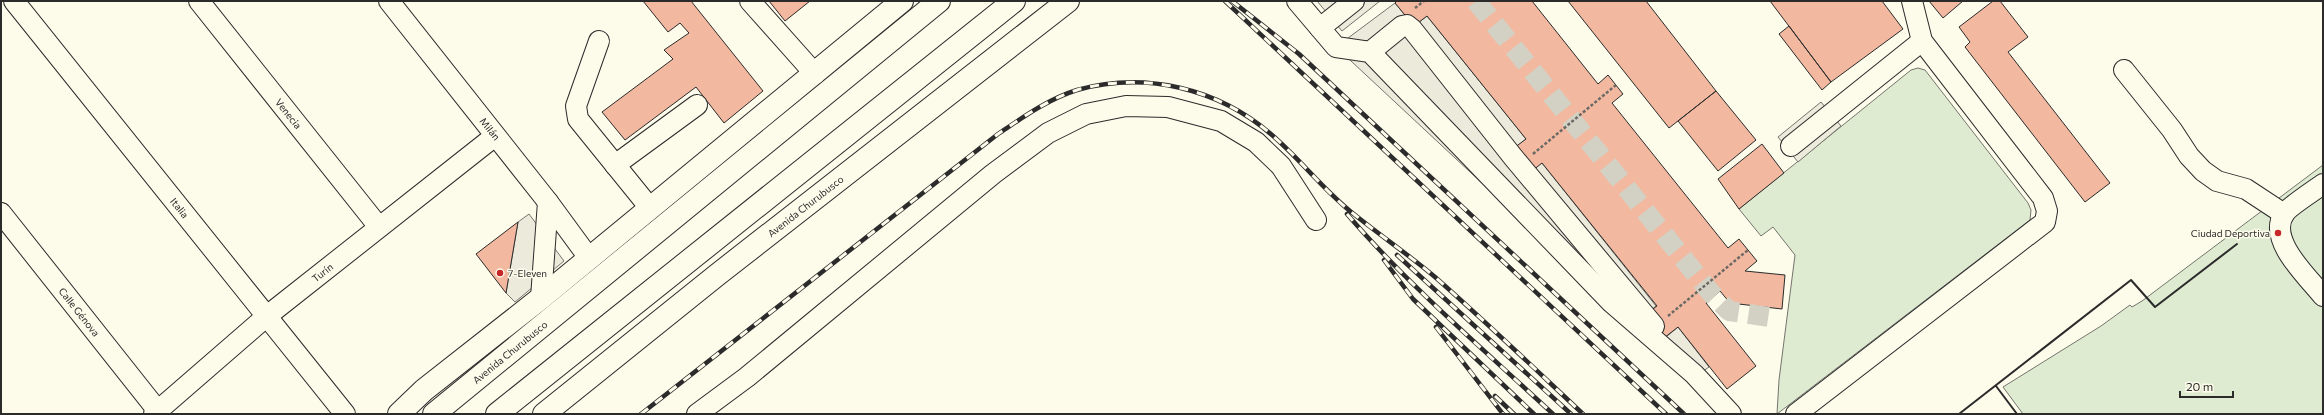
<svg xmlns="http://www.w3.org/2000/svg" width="2324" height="415" viewBox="0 0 2324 415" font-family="Commissioner,sans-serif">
<rect width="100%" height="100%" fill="#fdfbea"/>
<!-- green -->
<path fill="#deebd1" stroke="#74746e" d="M 1918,68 L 1925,70 L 2028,203 L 2031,210 L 2030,220 L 1777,414 L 1779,380 L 1795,255 L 1773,227 L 1761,236 L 1739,209 L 1911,70 Z
M 2323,165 L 2323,414 L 2023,414 L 2003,387 L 2101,326 L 2130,305 L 2132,307 L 2142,301 Z"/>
<!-- parking -->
<path fill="#eceadb" stroke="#74746e" d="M 1317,1 L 1380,1 L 1342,31 Z
M 1395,3 L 1414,26 L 1427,16 L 1526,139 L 1515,148 L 1542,163 L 1656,306 L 1646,314 L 1665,338 L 1678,327 L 1709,367 L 1692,379 L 1336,47 Z
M 1821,102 L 1841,126 L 1798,162 L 1778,137 Z
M 529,214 L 564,261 L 515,302 L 506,293 L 518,222 Z"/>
<!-- building -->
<path fill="#f2b8a0" stroke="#2b2b2b" d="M 643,1 L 691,1 L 763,91 L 724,123 L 696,87 L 625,140 L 602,112 L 673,59 L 664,50 L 689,33 L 680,23 L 668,32 Z
M 769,1 L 810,1 L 785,21 Z
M 1397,1 L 1532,1 L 1598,84 L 1608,75 L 1623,94 L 1612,103 L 1728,248 L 1739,239 L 1757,261 L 1745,271 L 1785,275 L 1782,309 L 1730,303 L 1720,291 L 1706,303 L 1756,366 L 1727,389 L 1678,327 L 1664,338 L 1646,314 L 1657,306 L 1542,163 L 1532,171 L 1514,148 L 1526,139 L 1427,16 L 1414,26 L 1395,3 Z
M 1568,1 L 1646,1 L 1716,91 L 1669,128 Z
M 1770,1 L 1882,1 L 1903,29 L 1831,82 Z
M 1929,1 L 1963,1 L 1943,18 Z
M 1993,1 L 2000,1 L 2028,37 L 2008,52 L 2110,183 L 2085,202 L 1965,47 L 1970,42 L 1959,27 Z
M 1789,26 L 1831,82 L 1822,90 L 1779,34 Z
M 1716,91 L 1756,140 L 1718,171 L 1678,121 Z
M 1762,144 L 1784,173 L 1739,209 L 1718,179 Z
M 518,222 L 506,293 L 476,254 Z"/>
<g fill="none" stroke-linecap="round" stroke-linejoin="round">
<!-- minor-tunnel -->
<path stroke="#d3d1c4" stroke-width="20" stroke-dasharray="20 10" stroke-linecap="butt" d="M 1476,1 L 1711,293 L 1729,311 L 1776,318"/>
<!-- minor casing -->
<g stroke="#2b2b2b" stroke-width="22">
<g id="minor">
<path id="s1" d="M 14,1 L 345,414"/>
<path id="s2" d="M 199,1 L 379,227"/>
<path id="s3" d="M 389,1 L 548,202 L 589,258"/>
<path d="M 750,1 L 815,74"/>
<path d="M 1297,1 L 1336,47 L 1370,52 L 1612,303 L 1694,374 L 1731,414"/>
<path d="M 1320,28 L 1354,1"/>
<path d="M 599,41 L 576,106 L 578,119 L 650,208"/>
<path d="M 1370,52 L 1402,26 L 1407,25 L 1412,29 L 1513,157 L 1654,326"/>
<path d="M 2124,70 L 2172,130 L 2189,156 L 2203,171 L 2217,181 L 2246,189 L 2284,214"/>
<path d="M 1791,146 L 1922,41"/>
<path d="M 615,165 L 697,105"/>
<path d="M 2323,184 C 2315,190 2288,207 2284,214 C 2267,240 2308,277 2323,296"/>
<path id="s4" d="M 1,213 L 158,411"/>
<path d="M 541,298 L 548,202"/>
<path id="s5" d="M 154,414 L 267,316 L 495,136"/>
<path d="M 697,414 L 747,377 L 993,174 L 1048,133 L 1086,114 L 1126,106 L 1168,107 L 1221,121 L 1256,142 L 1281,166 L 1316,220"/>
<path d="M 1796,414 L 2045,222 L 2047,211 L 2043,198 L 1922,41 L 1912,1"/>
</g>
</g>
<!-- major casing -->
<g stroke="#2b2b2b" stroke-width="24">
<g id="major">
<path d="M 399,414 L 424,390 L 541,298 L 902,1"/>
<path id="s6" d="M 544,414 L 717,275 L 1068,1"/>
</g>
</g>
<!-- highway casing -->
<g stroke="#2b2b2b" stroke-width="24">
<g id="highway">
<path id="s7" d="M 434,414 L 939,1"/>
<path d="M 497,414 L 1014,1"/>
</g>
</g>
<!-- path -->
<path stroke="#6a6964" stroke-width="2.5" stroke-dasharray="3 2" stroke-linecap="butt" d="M 1415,8 L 1424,1
M 1533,154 L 1616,85
M 1668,316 L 1748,250"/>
<!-- minor -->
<use href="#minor" stroke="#fdfbea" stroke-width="20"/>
<!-- major -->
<use href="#major" stroke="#fdfbea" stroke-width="22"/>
<!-- highway -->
<use href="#highway" stroke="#fdfbea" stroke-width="22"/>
<!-- rail casing -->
<g stroke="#2b2b2b" stroke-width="4.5">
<path id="rail" d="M 1225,1 L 1666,414
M 1232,1 L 1299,54 L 1684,414
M 1347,214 C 1409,286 1483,349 1553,414
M 1397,255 L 1571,414
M 1384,260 L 1413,299 L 1534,414
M 1436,327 L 1503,414
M 1495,396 L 1514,414
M 641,414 L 998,134 C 1022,118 1048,99 1077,90 C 1145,71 1218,88 1272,135 C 1301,160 1325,192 1355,215 C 1381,236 1409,255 1435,277 C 1485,321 1534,368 1583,414"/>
</g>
<!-- rail -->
<use href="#rail" stroke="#fdfbea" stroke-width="3" stroke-dasharray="9" stroke-linecap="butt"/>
<!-- wall -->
<path stroke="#2b2b2b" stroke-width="2" d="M 1996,386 L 2017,414
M 1959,414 L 2131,280 L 2155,307 L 2237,244"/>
</g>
<!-- markers -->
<g fill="#c62828" stroke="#fdfbea" stroke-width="1.5">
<circle cx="2278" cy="233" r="4"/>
<circle cx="500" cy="273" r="4"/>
</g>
<g text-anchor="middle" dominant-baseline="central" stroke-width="3" stroke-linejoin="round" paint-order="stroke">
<!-- street labels -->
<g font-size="10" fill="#2b2b2b" stroke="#fdfbea">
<text stroke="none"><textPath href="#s2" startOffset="144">Venecia</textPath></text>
<text stroke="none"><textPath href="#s3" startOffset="163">Milán</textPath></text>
<text stroke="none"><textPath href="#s6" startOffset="334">Avenida Churubusco</textPath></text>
<text stroke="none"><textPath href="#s1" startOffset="265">Italia</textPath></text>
<text stroke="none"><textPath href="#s5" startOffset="220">Turín</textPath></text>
<text stroke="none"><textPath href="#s4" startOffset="126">Calle Génova</textPath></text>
<text stroke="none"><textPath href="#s7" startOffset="98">Avenida Churubusco</textPath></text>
</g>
<!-- poi labels -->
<g font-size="10" fill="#2b2b2b" stroke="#fdfbea" text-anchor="end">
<text x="2270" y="233">Ciudad Deportiva</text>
<text x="508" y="273" text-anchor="start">7-Eleven</text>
</g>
</g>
<!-- border -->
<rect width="2324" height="415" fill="none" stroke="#2b2b2b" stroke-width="4"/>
<!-- scale -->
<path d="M2180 391v6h53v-6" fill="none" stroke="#2b2b2b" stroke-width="2"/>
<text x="2186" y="391" font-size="12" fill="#2b2b2b" stroke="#fdfbea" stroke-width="3" paint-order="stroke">20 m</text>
</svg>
